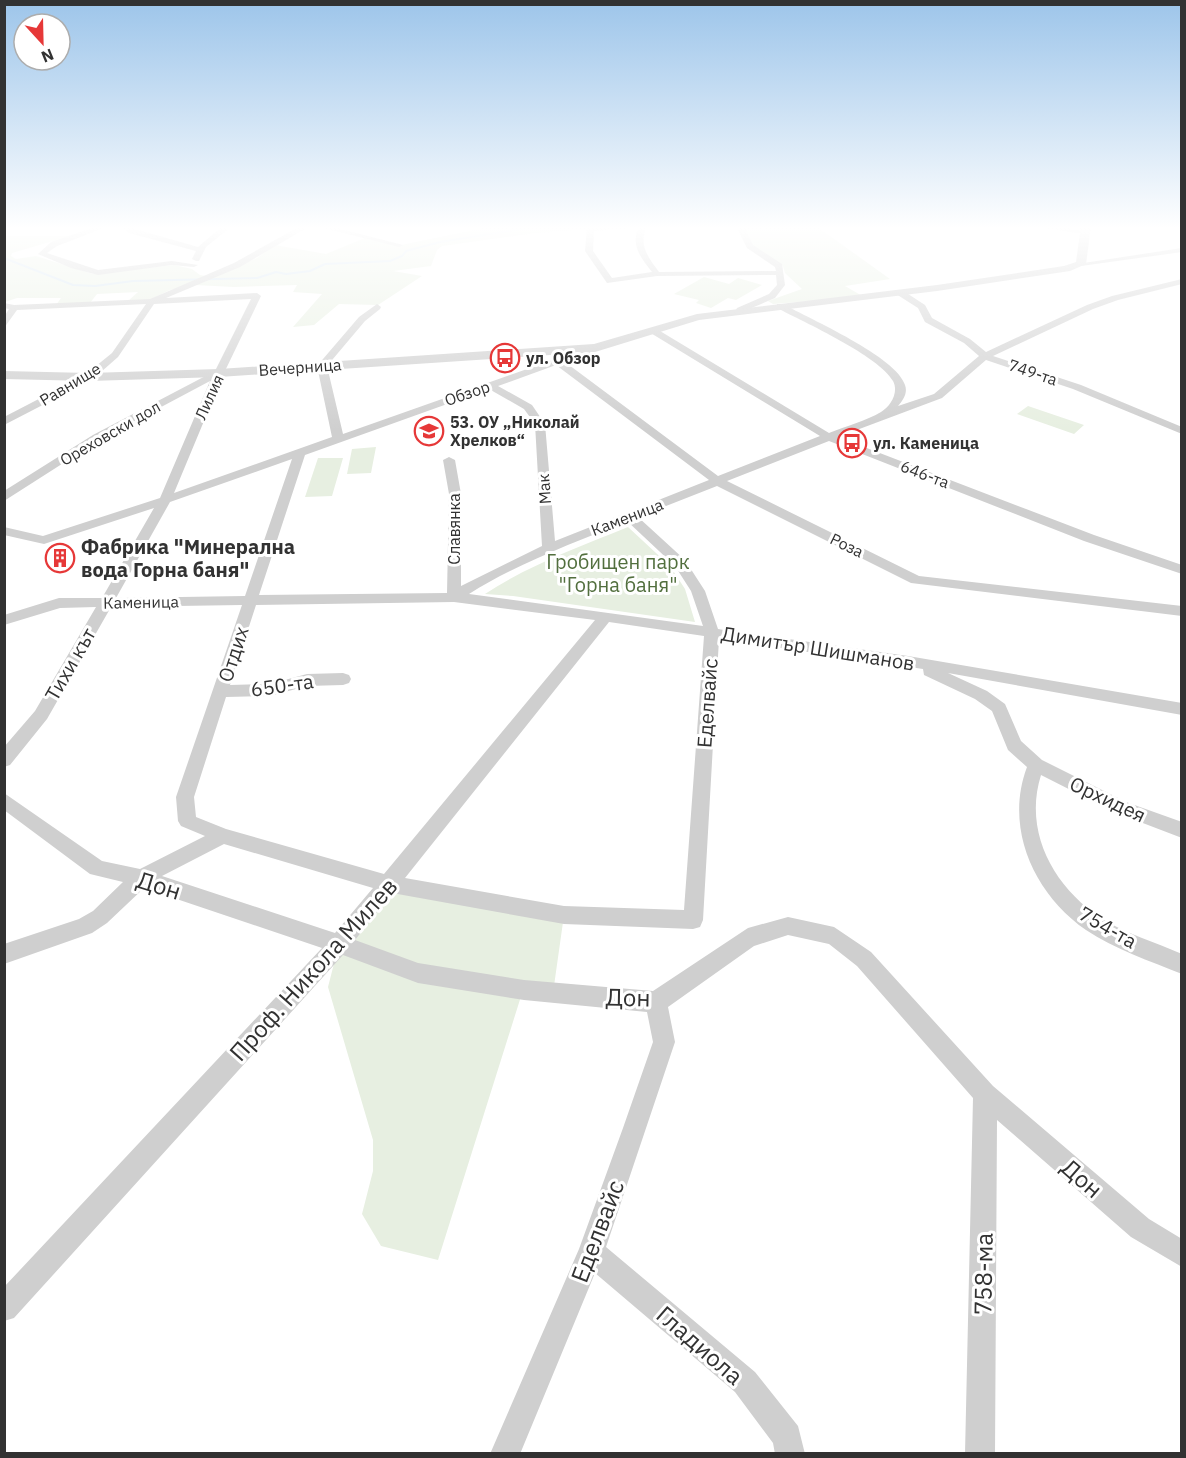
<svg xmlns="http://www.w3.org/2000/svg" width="1186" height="1458" viewBox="0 0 1186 1458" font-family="'IBM Plex Sans',sans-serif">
<rect width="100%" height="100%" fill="#fff"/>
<!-- green -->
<path fill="#e7efe1" d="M 492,226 L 629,226 L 536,233 L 442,246 L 437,250 L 431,266 L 393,271 L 422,276 L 378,305 L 339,304 L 314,325 L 293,327 L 322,294 L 293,292 L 297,285 L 234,287 L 195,285 L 170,290 L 149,300 L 128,301 L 138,292 L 97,294 L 90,303 L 56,305 L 61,298 L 17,298 L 5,302 L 4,236 L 70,236 L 12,253 L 11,256 L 16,259 L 36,256 L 93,274 L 174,265 L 192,269 L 200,275 L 212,277 L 257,258 L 275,245 L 326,254 L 365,238 L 397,246 Z
M 740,226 L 816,226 L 890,279 L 845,286 L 864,297 L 773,304 L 768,301 L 802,289 L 785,273 L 783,266 L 750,244 Z
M 704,277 L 729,284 L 738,278 L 762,285 L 736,300 L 728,298 L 711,308 L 696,303 L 699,300 L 674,294 Z
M 1028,406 L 1084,425 L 1074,434 L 1017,414 Z
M 376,447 L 371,473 L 347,474 L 352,449 Z
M 318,458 L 343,458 L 332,496 L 305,497 Z
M 628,527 L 670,566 L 685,589 L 695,622 L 513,596 L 485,594 C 529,565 579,547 628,527 Z
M 389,884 L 564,915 L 553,993 L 523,990 L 438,1260 L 381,1246 L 362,1214 L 373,1171 L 373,1140 L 328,987 L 339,944 Z"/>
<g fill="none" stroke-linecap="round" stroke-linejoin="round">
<!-- stream -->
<path stroke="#cedfee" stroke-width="2" d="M 4,258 L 73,285 L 95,286 L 133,281 L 257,278 L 276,272 L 286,274 L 310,271 L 325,264 L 390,261 L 402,256 L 406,251 L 440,242 L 540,226"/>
<!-- minor -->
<path fill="#cfcfcf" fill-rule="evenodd" d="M 98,226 L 109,226 L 57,246 L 47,253 L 98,270 L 172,261 L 198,265 L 194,267 L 172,265 L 98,275 L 71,268 L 38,254 L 51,242 Z
M 122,226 L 130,226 L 135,229 L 198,247 L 219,229 L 216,226 L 224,226 L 227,230 L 206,247 L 199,261 L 196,261 L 192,259 L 196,251 L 129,233 Z
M 300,226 L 310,226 L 240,267 L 166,298 L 257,293 L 261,296 L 224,373 L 174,493 L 332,437 L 317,366 L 359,317 L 377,304 L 381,307 L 380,309 L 365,321 L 327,366 L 343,434 L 595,345 L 598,346 L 598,350 L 565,362 L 718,476 L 820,436 L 649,332 L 649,328 L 655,328 L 829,433 C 846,426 866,421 881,412 C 891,406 899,392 893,381 C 879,356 804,322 777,308 L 777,304 L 783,304 C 810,319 897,357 905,385 C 908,393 903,400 898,406 L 934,394 L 979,356 L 964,343 L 925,322 L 918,308 L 896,294 L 896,290 L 902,290 L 925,305 L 932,318 L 970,339 L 986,352 L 1087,305 L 1112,296 L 1182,279 L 1182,284 L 1118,300 L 1093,309 L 993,356 L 1081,385 L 1182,427 L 1182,434 L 1073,389 L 986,360 L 942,398 L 838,437 L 1094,535 L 1182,565 L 1182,574 L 1084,541 L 829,441 L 727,481 L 919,576 L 1182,606 L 1182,616 L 911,583 L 717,486 L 638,517 L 685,560 L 705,591 L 718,629 L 908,656 L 1182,703 L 1182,715 L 948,673 L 987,691 L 1005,704 L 1021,741 L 1042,760 L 1126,802 L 1182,822 L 1182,838 L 1114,812 L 1041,775 C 1023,832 1054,887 1101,918 C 1126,934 1155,942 1182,954 L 1182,974 C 1150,961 1114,949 1086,930 C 1034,894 1004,828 1027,767 L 1008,750 L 992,711 L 975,699 L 924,675 L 923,669 L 719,639 L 703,920 L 700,927 L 693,929 L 564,924 L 392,893 L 355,940 L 418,963 L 524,980 L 653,991 L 748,928 L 788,917 L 834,927 L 871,952 L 993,1086 L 1149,1219 L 1182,1239 L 1182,1267 L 1131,1237 L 997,1120 L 995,1454 L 965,1454 L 973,1098 L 857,966 L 829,944 L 788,935 L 754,946 L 668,1007 L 675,1042 L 606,1247 L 755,1372 L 798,1426 L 805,1454 L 775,1454 L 773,1443 L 735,1392 L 595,1273 L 520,1454 L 490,1454 L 579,1249 L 623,1128 L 653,1042 L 647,1012 L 524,1000 L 418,983 L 343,955 L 14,1318 L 4,1321 L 4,1287 L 322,948 L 144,888 L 107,923 L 92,933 L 4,964 L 4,944 L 79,919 L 93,911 L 123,882 L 90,874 L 4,810 L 4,793 L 102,861 L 140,869 L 205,836 L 181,826 L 178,821 L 176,797 L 242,605 L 111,607 L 47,719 L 10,765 L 4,767 L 4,747 L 35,711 L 96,607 L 60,608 L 4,625 L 4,615 L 59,598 L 102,598 L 154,508 L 44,544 L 4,535 L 4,527 L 43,536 L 160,498 L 210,381 L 101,439 L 4,501 L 4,491 L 93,435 L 215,371 L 251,299 L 154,304 L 118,357 L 93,379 L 4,425 L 4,417 L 85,375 L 112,353 L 146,304 L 17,310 L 4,328 L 4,317 L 9,309 L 4,308 L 4,303 L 14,305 L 150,299 L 234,263 ZM 556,365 L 709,480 L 555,541 L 545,424 L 532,405 L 498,386 ZM 489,389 L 524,409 L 535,424 L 542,546 L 461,586 L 461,494 L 455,460 L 449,457 L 443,460 L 449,494 L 447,593 L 259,595 L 305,455 ZM 292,459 L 245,596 L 116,598 L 170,502 ZM 627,521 L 675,566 L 691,591 L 703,626 L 469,594 C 518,563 574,543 627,521 ZM 454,602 L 595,620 L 384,874 L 226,829 L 196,817 L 194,797 L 226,697 L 270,696 L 307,686 L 343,685 L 349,683 L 351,679 L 349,675 L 343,673 L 307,674 L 270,684 L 230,685 L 256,605 ZM 609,622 L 704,636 L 684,910 L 564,906 L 405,878 ZM 224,844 L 373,888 L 335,933 L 162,876 Z
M 316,226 L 329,226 L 403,245 L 399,247 Z
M 603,226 L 647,226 C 638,245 648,257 659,272 L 776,271 L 775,267 L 747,248 L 736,226 L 744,226 L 753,245 L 782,264 L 785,285 L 775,298 L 740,313 L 736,310 L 737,308 L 769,294 L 777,285 L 776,275 L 657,276 L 607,283 L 585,251 L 587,227 ZM 639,227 C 630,245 641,258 652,272 L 612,278 L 593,251 L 594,231 Z
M 1030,226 L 1052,226 L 1089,232 L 1085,234 Z
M 1182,248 L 1182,252 L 1081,266 L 1077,264 Z"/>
<!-- tertiary -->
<path fill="#cfcfcf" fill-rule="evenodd" d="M 1081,226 L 1091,226 L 1086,264 L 1070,271 L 937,291 L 699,320 L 595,352 L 219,377 L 89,381 L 4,379 L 4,371 L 89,373 L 219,369 L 594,344 L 697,314 L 937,285 L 1064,266 L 1076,262 Z"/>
</g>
<!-- sky -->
<linearGradient id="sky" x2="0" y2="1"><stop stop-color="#9dc5ea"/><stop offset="0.53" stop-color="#fff"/><stop offset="1" stop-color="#fff" stop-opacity="0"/></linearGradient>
<rect width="1186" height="430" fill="url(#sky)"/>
<!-- icons -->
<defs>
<g id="bus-ring" transform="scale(1.5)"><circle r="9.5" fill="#fff" stroke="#e63838" stroke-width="1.5"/><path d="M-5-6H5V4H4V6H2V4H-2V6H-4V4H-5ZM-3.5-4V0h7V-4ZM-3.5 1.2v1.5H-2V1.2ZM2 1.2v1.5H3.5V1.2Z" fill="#e63838"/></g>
<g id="school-ring" transform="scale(1.5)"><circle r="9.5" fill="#fff" stroke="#e63838" stroke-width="1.5"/><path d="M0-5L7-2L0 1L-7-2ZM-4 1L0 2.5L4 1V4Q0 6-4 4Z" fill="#e63838"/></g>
<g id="building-ring" transform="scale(1.5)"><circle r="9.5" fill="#fff" stroke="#e63838" stroke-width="1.5"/><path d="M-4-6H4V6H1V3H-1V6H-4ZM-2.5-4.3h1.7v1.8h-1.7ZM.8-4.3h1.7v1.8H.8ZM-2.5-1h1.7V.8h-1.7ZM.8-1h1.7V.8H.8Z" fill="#e63838"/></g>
</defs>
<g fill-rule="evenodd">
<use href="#bus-ring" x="505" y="358"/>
<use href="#school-ring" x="429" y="431"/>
<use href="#bus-ring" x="852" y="443"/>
<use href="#building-ring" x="60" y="558"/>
</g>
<g text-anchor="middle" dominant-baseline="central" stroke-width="6" stroke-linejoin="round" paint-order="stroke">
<!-- far-poi labels -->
<g font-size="16" font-weight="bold" fill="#323232" stroke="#fff" text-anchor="start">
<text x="526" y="358">ул. Обзор</text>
<text x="450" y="422">53. ОУ „Николай<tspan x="450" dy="18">Хрелков“</tspan></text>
<text x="873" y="443">ул. Каменица</text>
</g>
<!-- far-street labels -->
<g font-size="16" fill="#323232" stroke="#fff">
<text transform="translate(300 367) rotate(-4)">Вечерница</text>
<text transform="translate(1033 372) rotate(19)">749-та</text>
<text transform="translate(70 384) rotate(-31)">Равнище</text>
<text transform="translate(467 393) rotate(-19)">Обзор</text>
<text transform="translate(209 397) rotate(-66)">Лилия</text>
<text transform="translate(110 433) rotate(-30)">Ореховски дол</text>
<text transform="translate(925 474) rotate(21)">646-та</text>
<text transform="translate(544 489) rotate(-94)">Мак</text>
<text transform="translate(627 517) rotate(-21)">Каменица</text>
<text transform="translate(454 529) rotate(-90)">Славянка</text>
<text transform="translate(847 545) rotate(26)">Роза</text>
<text transform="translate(141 602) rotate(-1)">Каменица</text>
</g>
<!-- poi labels -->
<g font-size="20" font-weight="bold" fill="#323232" stroke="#fff" text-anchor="start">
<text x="81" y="546">Фабрика "Минерална<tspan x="81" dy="23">вода Горна баня"</tspan></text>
</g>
<!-- park labels -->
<g font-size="20" fill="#526f3e" stroke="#fff">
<text x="618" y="561">Гробищен парк<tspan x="618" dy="23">"Горна баня"</tspan></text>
</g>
<!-- street labels -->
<g font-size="20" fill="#323232" stroke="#fff">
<text transform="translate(818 648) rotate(9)">Димитър Шишманов</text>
<text transform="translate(233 654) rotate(-72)">Отдих</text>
<text transform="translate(70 664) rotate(-60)">Тихи кът</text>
<text transform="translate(282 685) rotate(-8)">650-та</text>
<text transform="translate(707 703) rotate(-86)">Еделвайс</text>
<text transform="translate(1108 799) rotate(25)">Орхидея</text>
<text transform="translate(1108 927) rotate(30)">754-та</text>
</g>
<!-- near-street labels -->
<g font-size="24" fill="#323232" stroke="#fff">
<text transform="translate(159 885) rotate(17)">Дон</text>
<text transform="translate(313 969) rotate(-48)">Проф. Никола Милев</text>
<text transform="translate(628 997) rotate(1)">Дон</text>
<text transform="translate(1082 1178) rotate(41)">Дон</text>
<text transform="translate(597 1231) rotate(-69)">Еделвайс</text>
<text transform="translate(983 1274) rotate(-89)">758-ма</text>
<text transform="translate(700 1345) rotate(41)">Гладиола</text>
</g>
</g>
<!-- border -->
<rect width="1186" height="1458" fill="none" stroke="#323232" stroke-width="12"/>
<!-- north arrow -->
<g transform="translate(42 42) rotate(158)"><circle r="28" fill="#ffffff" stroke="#adadad" stroke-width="1.5"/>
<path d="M0-4.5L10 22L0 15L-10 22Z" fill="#e63838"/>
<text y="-9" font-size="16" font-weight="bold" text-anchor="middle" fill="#323232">N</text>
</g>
</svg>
